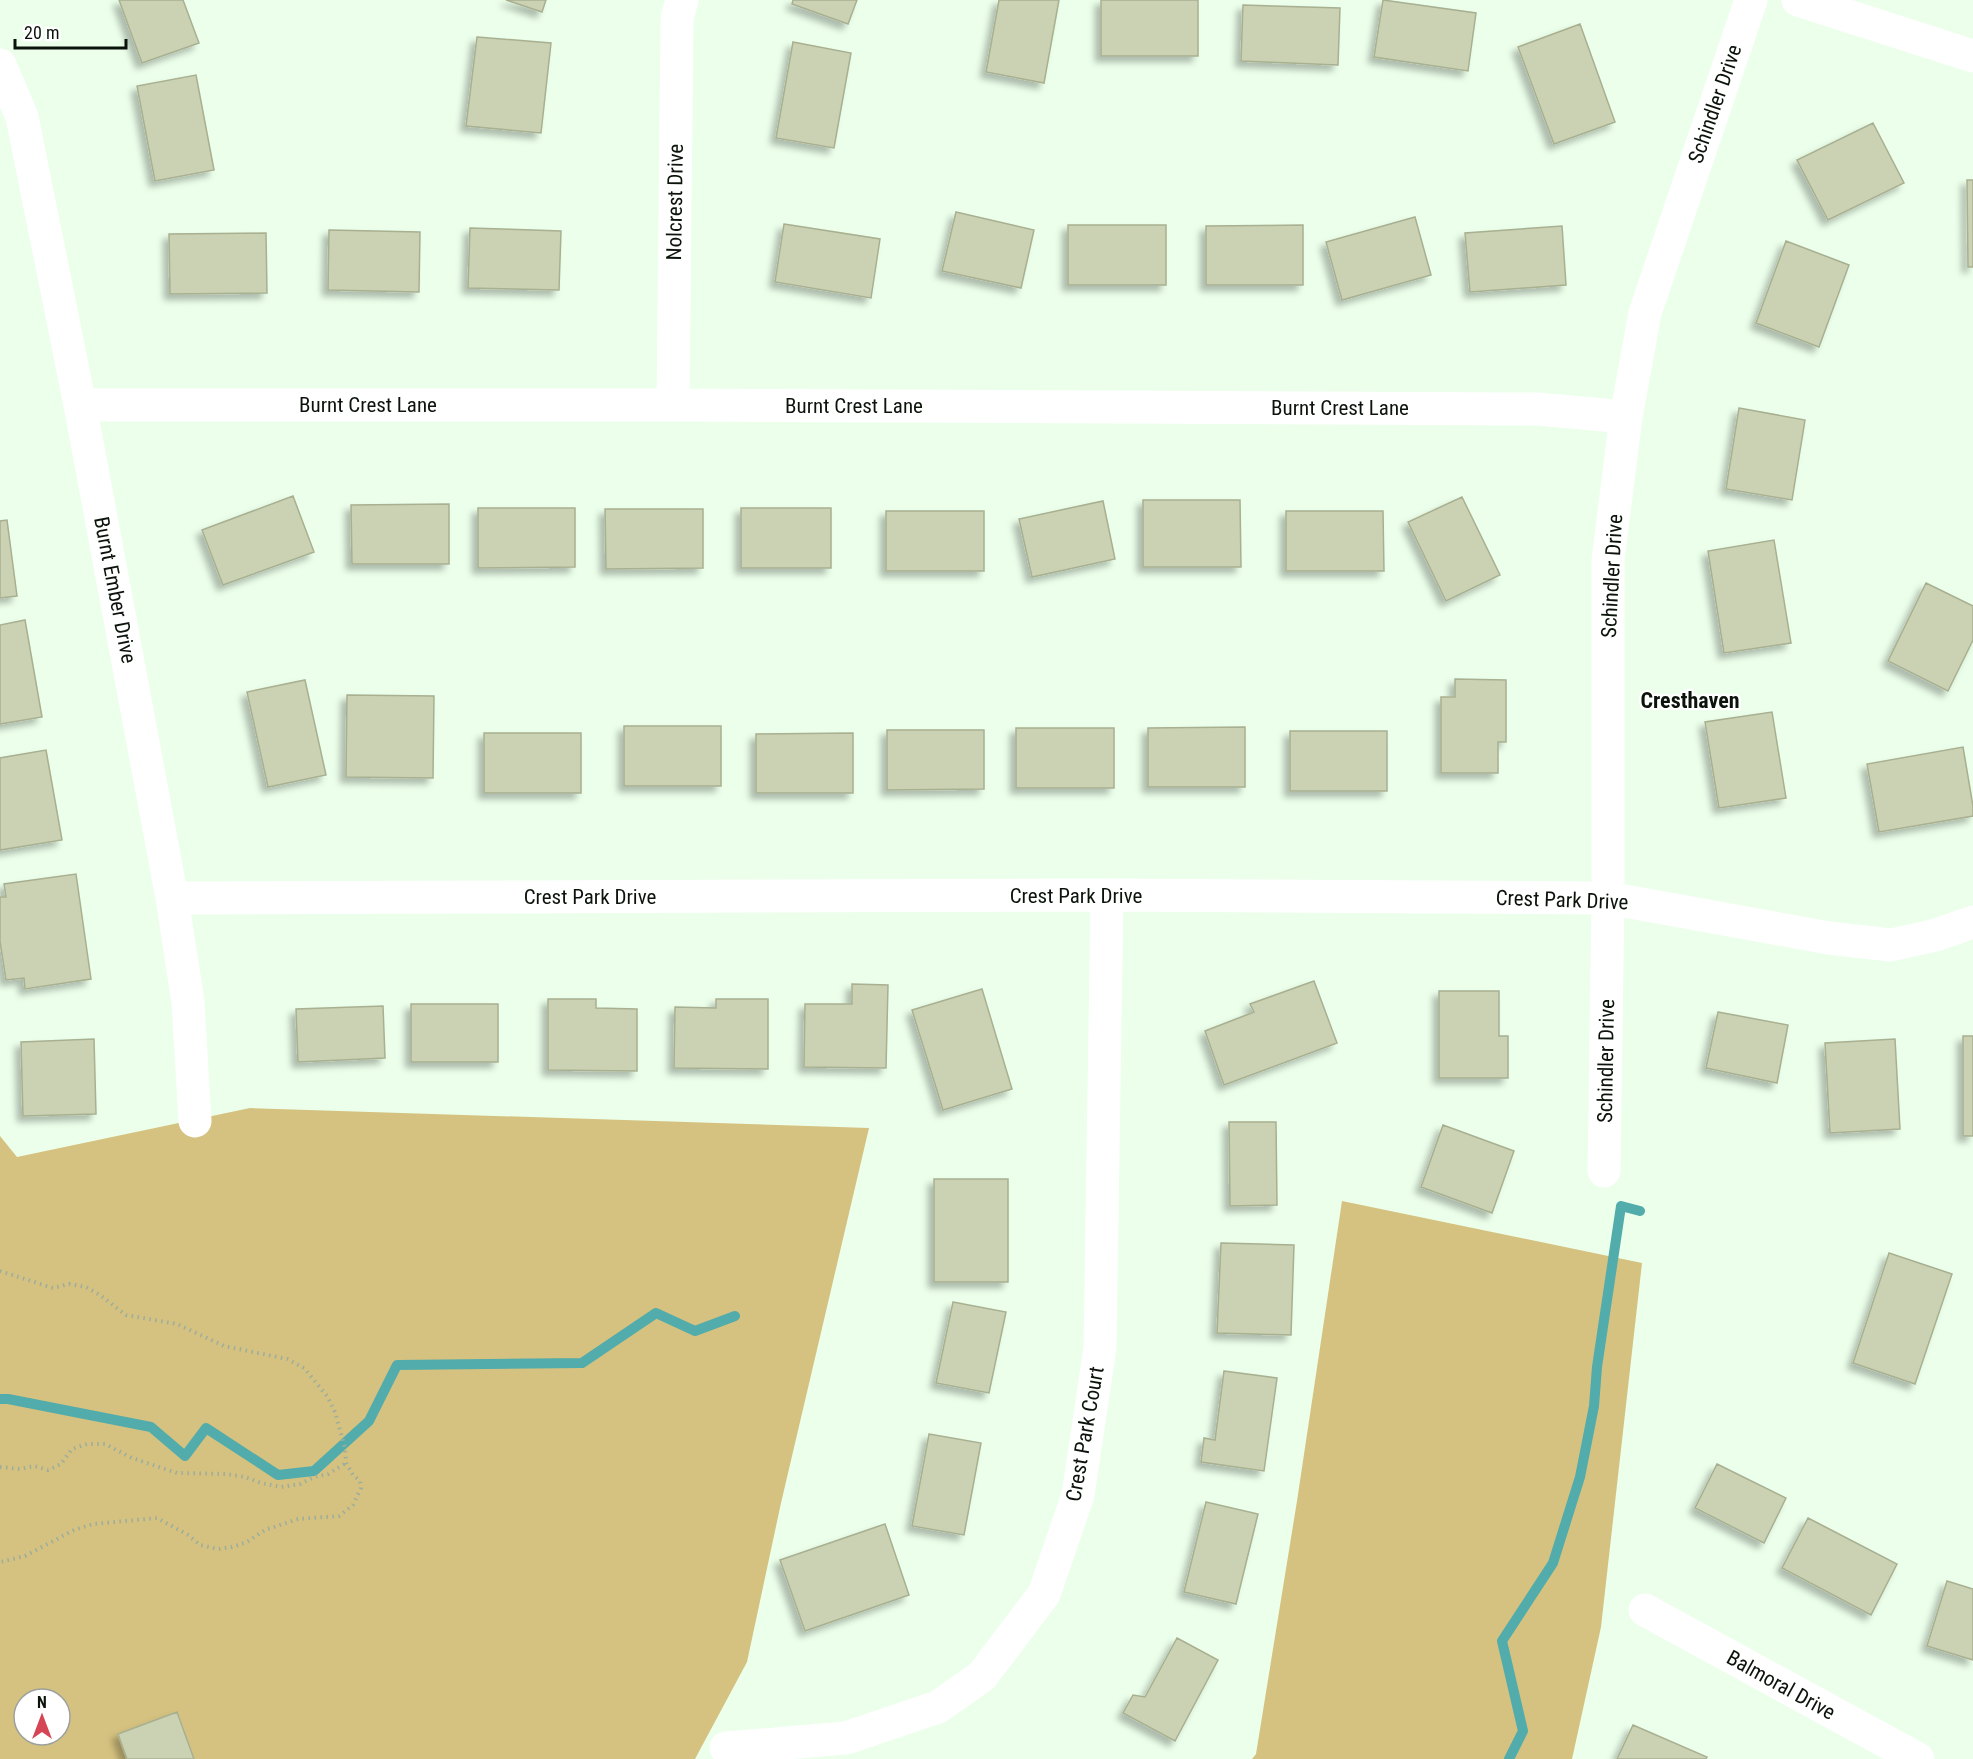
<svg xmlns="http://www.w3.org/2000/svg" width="1973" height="1759" viewBox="0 0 1973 1759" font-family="'Roboto Condensed',sans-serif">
<defs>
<filter id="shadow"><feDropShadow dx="-5.5" dy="5.5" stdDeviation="3" flood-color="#0004"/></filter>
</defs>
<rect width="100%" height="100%" fill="#ebffea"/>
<!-- forest -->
<path fill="#d5c280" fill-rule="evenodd" d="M 250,1108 L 869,1128 L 781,1503 L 747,1662 L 695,1759 L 0,1759 L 0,1136 L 17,1157 ZM 24,1699 L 60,1699 L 60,1735 L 24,1735 Z
M 1342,1201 L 1642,1263 L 1601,1627 L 1572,1759 L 1252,1759 L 1256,1754 L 1297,1501 Z"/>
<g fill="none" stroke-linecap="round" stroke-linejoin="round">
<!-- stream -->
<path stroke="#51acab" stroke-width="10" d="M 0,1399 L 8,1399 L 151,1427 L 185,1456 L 206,1428 L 278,1475 L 314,1471 L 369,1421 L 397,1365 L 582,1363 L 656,1313 L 695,1331 L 735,1316
M 1509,1759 L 1523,1731 L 1502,1641 L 1553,1563 L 1580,1477 L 1594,1406 L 1597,1367 L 1621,1206 L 1640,1211"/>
</g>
<!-- building -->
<path fill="#cbd2b3" stroke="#a8b091" stroke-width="1.5" filter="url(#shadow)" d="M 119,0 L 183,0 L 199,43 L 142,63 Z
M 506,0 L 546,0 L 542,12 Z
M 793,0 L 857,0 L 848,24 L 792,4 Z
M 999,0 L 1059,0 L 1044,83 L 986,72 Z
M 1101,0 L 1198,0 L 1198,56 L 1101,56 Z
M 1383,0 L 1476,13 L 1468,71 L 1374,57 Z
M 1243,5 L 1340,8 L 1338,65 L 1241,61 Z
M 1580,24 L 1615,122 L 1554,144 L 1518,47 Z
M 477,37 L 551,43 L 541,133 L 466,126 Z
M 793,42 L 851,53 L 834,148 L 776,138 Z
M 196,75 L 214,170 L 155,181 L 137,86 Z
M 1873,123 L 1904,183 L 1828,220 L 1797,160 Z
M 1967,180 L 1973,180 L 1973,267 L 1968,267 Z
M 956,212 L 1034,230 L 1021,288 L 942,271 Z
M 1415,217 L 1431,275 L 1342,300 L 1326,242 Z
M 784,224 L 880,239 L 871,298 L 775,282 Z
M 1068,225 L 1166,225 L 1166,285 L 1068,285 Z
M 1303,225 L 1303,285 L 1206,285 L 1206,226 Z
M 1562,226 L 1566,285 L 1470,292 L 1465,233 Z
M 470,228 L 561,231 L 559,290 L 468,288 Z
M 329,230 L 420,232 L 419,292 L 328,290 Z
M 266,233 L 267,293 L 170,294 L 169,234 Z
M 1786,241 L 1849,265 L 1819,347 L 1756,323 Z
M 1739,408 L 1805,420 L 1792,500 L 1726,489 Z
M 293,496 L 314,552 L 223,585 L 202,530 Z
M 1462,497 L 1500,575 L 1446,601 L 1408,522 Z
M 1143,500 L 1240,500 L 1241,567 L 1143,567 Z
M 1103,501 L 1115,559 L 1032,577 L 1019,519 Z
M 449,504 L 449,564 L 352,564 L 351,505 Z
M 478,508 L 575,508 L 575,567 L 478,568 Z
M 741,508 L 831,508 L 831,568 L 741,568 Z
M 605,509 L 703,509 L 703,568 L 606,569 Z
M 886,511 L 984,511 L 984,571 L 886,571 Z
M 1286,511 L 1383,511 L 1384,571 L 1286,571 Z
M 7,520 L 17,596 L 0,598 L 0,521 Z
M 1774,540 L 1791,643 L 1724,653 L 1708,551 Z
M 1926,583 L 1973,606 L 1973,640 L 1948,691 L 1888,661 Z
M 25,620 L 42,717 L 0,724 L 0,625 Z
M 1455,679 L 1506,680 L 1506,742 L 1498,742 L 1498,773 L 1441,773 L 1441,697 L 1455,697 Z
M 305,680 L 326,775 L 268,787 L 247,692 Z
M 347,695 L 434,696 L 433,778 L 346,777 Z
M 1772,712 L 1786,798 L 1719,808 L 1705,722 Z
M 624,726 L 721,726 L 721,786 L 624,786 Z
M 1245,727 L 1245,787 L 1148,787 L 1148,728 Z
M 1016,728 L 1114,728 L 1114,788 L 1016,788 Z
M 887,730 L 984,730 L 984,789 L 887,790 Z
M 1290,731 L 1387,731 L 1387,791 L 1290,791 Z
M 484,733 L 581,733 L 581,793 L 484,793 Z
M 853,733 L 853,793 L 756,793 L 756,734 Z
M 1963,747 L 1973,806 L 1973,816 L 1879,832 L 1867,764 Z
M 46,750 L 62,840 L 0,850 L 0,758 Z
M 76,874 L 91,979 L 25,989 L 24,978 L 6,980 L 0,941 L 0,897 L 6,897 L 4,884 Z
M 1314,981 L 1337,1043 L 1224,1085 L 1205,1031 L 1254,1012 L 1250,1004 Z
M 852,984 L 888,985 L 886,1068 L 804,1067 L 805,1004 L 852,1004 Z
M 982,989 L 1012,1089 L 943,1110 L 912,1010 Z
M 1439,991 L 1499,991 L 1499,1036 L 1508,1036 L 1508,1078 L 1439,1078 Z
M 548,999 L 596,999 L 596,1008 L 637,1009 L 637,1071 L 548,1070 Z
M 716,999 L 768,999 L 768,1069 L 674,1068 L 675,1007 L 716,1008 Z
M 411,1004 L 498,1004 L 498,1062 L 411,1062 Z
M 383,1006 L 385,1058 L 298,1062 L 296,1009 Z
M 1718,1012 L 1788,1025 L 1777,1083 L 1706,1068 Z
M 1963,1036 L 1973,1036 L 1973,1136 L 1963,1136 Z
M 94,1039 L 96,1114 L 23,1116 L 21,1042 Z
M 1895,1039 L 1900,1129 L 1830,1133 L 1825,1043 Z
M 1229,1122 L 1276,1122 L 1277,1205 L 1230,1206 Z
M 1443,1125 L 1514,1151 L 1492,1213 L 1421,1187 Z
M 934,1179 L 1008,1179 L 1008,1282 L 934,1282 Z
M 1221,1243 L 1294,1245 L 1291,1335 L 1217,1333 Z
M 1889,1253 L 1952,1274 L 1915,1384 L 1853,1363 Z
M 953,1302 L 1006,1312 L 989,1393 L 936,1383 Z
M 1224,1371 L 1277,1378 L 1264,1471 L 1201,1462 L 1204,1438 L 1215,1440 Z
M 929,1434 L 981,1443 L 964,1535 L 912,1526 Z
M 1717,1464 L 1786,1498 L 1764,1543 L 1695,1508 Z
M 1206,1502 L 1258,1514 L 1236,1604 L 1184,1592 Z
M 1808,1518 L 1897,1564 L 1871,1615 L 1782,1568 Z
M 885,1524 L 909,1595 L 805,1631 L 780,1560 Z
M 1947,1581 L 1973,1589 L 1973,1660 L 1927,1646 Z
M 1177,1638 L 1218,1660 L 1175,1741 L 1123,1713 L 1133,1695 L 1145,1697 Z
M 177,1712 L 194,1759 L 127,1759 L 118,1734 Z
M 1633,1725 L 1707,1757 L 1706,1759 L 1617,1759 Z"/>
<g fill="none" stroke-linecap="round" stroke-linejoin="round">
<!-- path -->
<path stroke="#9dad9c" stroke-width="4" stroke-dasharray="1.5 4.5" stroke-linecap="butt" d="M 0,1271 L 53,1288 L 69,1284 L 86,1287 L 100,1295 L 126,1315 L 177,1324 L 224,1346 L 287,1359 L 304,1368 L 327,1396 L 335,1412 L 345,1448 L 346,1463 L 353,1475 L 360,1481 L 361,1488 L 353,1505 L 339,1516 L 298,1519 L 265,1530 L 247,1542 L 232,1547 L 218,1549 L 200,1545 L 188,1535 L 157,1518 L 93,1524 L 74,1530 L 25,1556 L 0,1562
M 0,1467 L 20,1469 L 34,1466 L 48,1470 L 61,1464 L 72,1449 L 87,1444 L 105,1444 L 132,1458 L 177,1473 L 226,1474 L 245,1477 L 261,1483 L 281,1487 L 300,1484 L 314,1477 L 328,1474 L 346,1463"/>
<!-- minor -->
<path stroke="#fff" stroke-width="33" d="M 1798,0 L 1973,56
M 0,65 L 22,117 L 80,405 L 172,898 L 188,1002 L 195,1121
M 80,405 L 673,405 L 1538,409 L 1626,417
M 673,405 L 677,18 L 682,0
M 172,898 L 1107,895 L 1608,898 L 1829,938 L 1891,945 L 1936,935 L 1973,922
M 1604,1171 L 1608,898 L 1608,560 L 1626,417 L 1645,313 L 1751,0
M 1645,1610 L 1918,1759
M 726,1748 L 846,1738 L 938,1707 L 982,1676 L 1044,1594 L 1078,1495 L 1100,1348 L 1107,895"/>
</g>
<g text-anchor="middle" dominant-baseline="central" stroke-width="4.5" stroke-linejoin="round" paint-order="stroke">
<!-- street labels -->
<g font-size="21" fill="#0b130b" stroke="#fff">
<text transform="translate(1715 104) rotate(-71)">Schindler Drive</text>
<text transform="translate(675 202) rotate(-89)">Nolcrest Drive</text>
<text x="368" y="405">Burnt Crest Lane</text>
<text x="854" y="406">Burnt Crest Lane</text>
<text x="1340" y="408">Burnt Crest Lane</text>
<text transform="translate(1612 576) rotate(-87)">Schindler Drive</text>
<text transform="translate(115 590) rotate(79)">Burnt Ember Drive</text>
<text x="1076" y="896">Crest Park Drive</text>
<text x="590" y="897">Crest Park Drive</text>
<text transform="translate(1562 900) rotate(2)">Crest Park Drive</text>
<text transform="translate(1606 1061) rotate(-89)">Schindler Drive</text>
<text transform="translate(1085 1434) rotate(-80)">Crest Park Court</text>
<text transform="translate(1781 1685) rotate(29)">Balmoral Drive</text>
</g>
<!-- neighbourhood labels -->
<g font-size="22" font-weight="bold" fill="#0b130b" stroke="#fff">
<text x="1690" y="700">Cresthaven</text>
</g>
</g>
<!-- north arrow -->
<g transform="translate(42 1717)"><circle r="28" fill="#ffffff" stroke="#9da19d" stroke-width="1.5"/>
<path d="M0-4.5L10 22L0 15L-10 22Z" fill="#d64555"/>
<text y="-9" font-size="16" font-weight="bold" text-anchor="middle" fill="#0b130b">N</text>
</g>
<!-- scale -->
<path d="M15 39v9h111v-9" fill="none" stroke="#0b130b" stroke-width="3"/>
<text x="24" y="39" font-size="18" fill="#0b130b" stroke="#ffffff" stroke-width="4.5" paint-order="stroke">20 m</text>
</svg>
